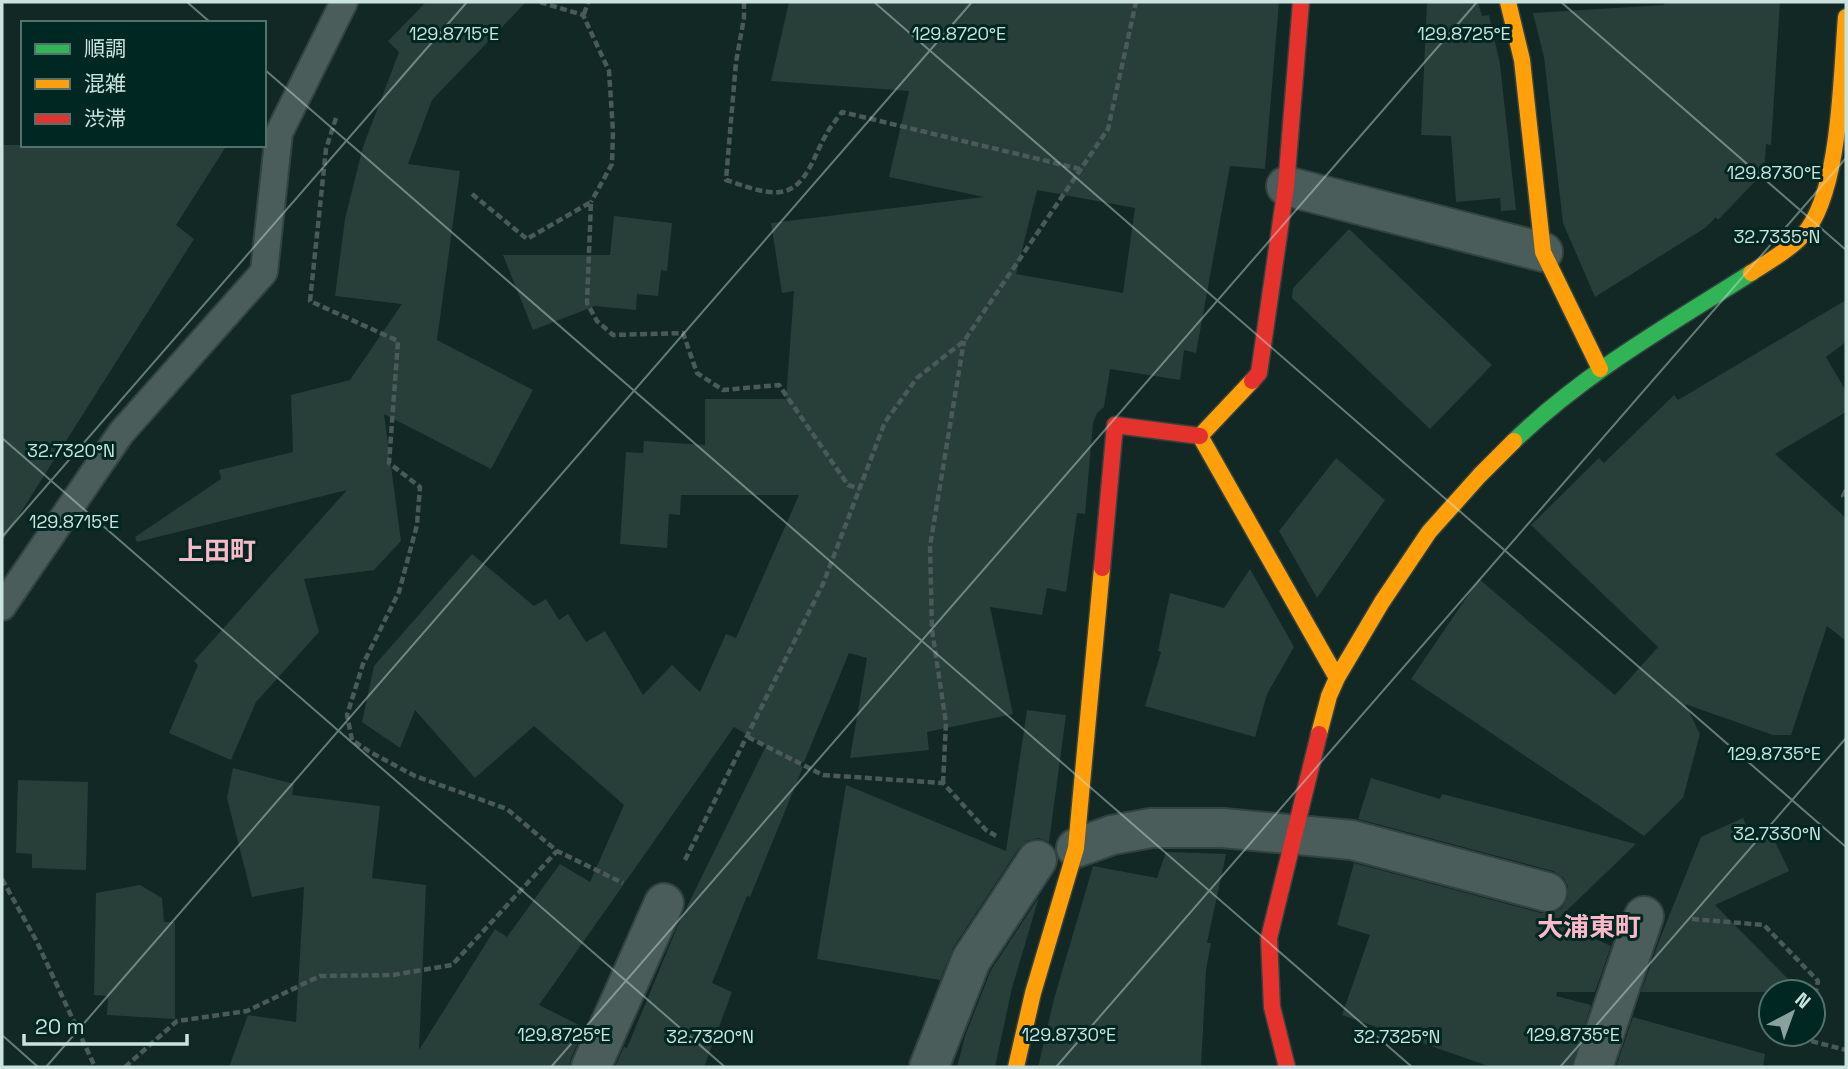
<svg xmlns="http://www.w3.org/2000/svg" width="1848" height="1069" viewBox="0 0 1848 1069" font-family="'Space Grotesk','Noto Sans JP',sans-serif">
<rect width="100%" height="100%" fill="#122825"/>
<!-- building -->
<path fill="#283e38" fill-rule="evenodd" d="M 426,2 L 526,2 L 432,100 L 408,164 L 460,171 L 437,340 L 533,390 L 491,469 L 384,414 L 401,541 L 374,570 L 304,579 L 319,632 L 256,702 L 231,760 L 169,733 L 198,665 L 194,661 L 347,490 L 137,542 L 135,537 L 221,479 L 219,470 L 293,452 L 291,395 L 350,380 L 402,304 L 335,296 L 345,219 L 363,147 L 399,52 L 388,41 Z
M 789,2 L 1279,2 L 1265,169 L 1230,166 L 1196,353 L 1184,350 L 1180,380 L 1110,369 L 1104,407 L 1097,413 L 1093,423 L 1085,514 L 1077,513 L 1066,592 L 1047,588 L 1042,615 L 990,607 L 1013,714 L 927,732 L 929,750 L 850,758 L 867,658 L 849,653 L 804,762 L 795,763 L 803,767 L 750,897 L 747,896 L 712,983 L 732,992 L 704,1067 L 615,1067 L 624,1047 L 627,1048 L 678,925 L 766,746 L 734,727 L 539,1005 L 585,1028 L 571,1058 L 569,1067 L 229,1067 L 248,1015 L 296,1022 L 304,887 L 252,897 L 227,798 L 233,768 L 294,784 L 292,795 L 380,806 L 372,878 L 426,885 L 419,1050 L 495,929 L 507,937 L 560,864 L 590,882 L 624,805 L 534,726 L 475,778 L 415,710 L 400,748 L 362,722 L 374,666 L 472,554 L 534,606 L 546,599 L 559,620 L 568,614 L 586,642 L 605,631 L 643,695 L 672,665 L 700,692 L 726,634 L 736,638 L 799,495 L 681,495 L 680,515 L 669,514 L 667,548 L 620,544 L 626,452 L 643,453 L 644,441 L 705,445 L 705,399 L 786,399 L 794,291 L 782,293 L 771,223 L 984,197 L 889,177 L 909,91 L 771,81 ZM 1037,190 L 1135,208 L 1123,293 L 1016,274 Z
M 1427,2 L 1478,2 L 1482,16 L 1489,15 L 1500,64 L 1516,210 L 1501,211 L 1500,198 L 1456,202 L 1451,136 L 1421,135 Z
M 1665,2 L 1780,2 L 1771,145 L 1766,144 L 1764,172 L 1718,220 L 1716,217 L 1705,228 L 1595,297 L 1563,223 L 1544,57 L 1533,13 L 1664,5 Z
M 2,145 L 227,145 L 176,225 L 194,239 L 2,542 Z
M 614,216 L 672,223 L 667,271 L 661,270 L 658,296 L 637,294 L 636,310 L 595,306 L 533,330 L 503,255 L 610,255 Z
M 1349,229 L 1492,365 L 1430,429 L 1292,298 L 1293,288 Z
M 1846,300 L 1846,342 L 1826,357 L 1846,391 L 1846,412 L 1775,454 L 1846,518 L 1846,641 L 1827,626 L 1791,735 L 1773,735 L 1685,704 L 1700,734 L 1683,798 L 1644,836 L 1411,679 L 1479,579 L 1615,695 L 1658,647 L 1531,525 L 1599,458 L 1604,463 L 1674,395 L 1678,400 Z
M 1336,458 L 1385,500 L 1317,598 L 1279,531 Z
M 1250,569 L 1294,647 L 1267,694 L 1255,737 L 1145,706 L 1161,652 L 1158,651 L 1170,593 L 1224,608 Z
M 1027,710 L 1066,715 L 1049,842 L 1038,838 L 1027,841 L 1019,848 L 953,948 L 940,980 L 817,959 L 846,785 L 1006,851 Z
M 1371,778 L 1440,799 L 1442,794 L 1636,844 L 1556,921 L 1611,946 L 1595,992 L 1557,992 L 1556,996 L 1591,1005 L 1572,1067 L 1491,1067 L 1342,1015 L 1370,935 L 1337,925 L 1354,863 L 1541,913 L 1552,913 L 1562,908 L 1568,897 L 1568,886 L 1563,877 L 1553,871 L 1358,819 Z
M 18,780 L 88,782 L 86,870 L 32,868 L 32,854 L 16,853 Z
M 1743,818 L 1753,839 L 1770,831 L 1789,871 L 1715,905 L 1801,992 L 1641,992 L 1659,941 L 1701,837 Z
M 1166,852 L 1226,854 L 1207,943 L 1211,943 L 1206,970 L 1201,1067 L 1038,1067 L 1054,999 L 1093,866 L 1157,878 Z
M 140,885 L 162,898 L 164,922 L 175,922 L 175,1019 L 107,1015 L 108,996 L 94,995 L 96,893 Z
M 1039,897 L 1012,988 L 995,1067 L 957,1067 L 965,1036 L 991,970 Z
M 1633,1017 L 1765,1054 L 1763,1067 L 1616,1067 Z"/>
<g fill="none" stroke-linecap="round" stroke-linejoin="round">
<!-- lane casing -->
<g stroke="#324340" stroke-width="30">
<path id="lane" d="M 2,607 L 121,433 L 264,272 L 279,133 L 344,2"/>
</g>
<!-- street casing -->
<g stroke="#324340" stroke-width="42">
<path id="street" d="M 1286,186 L 1543,252
M 1076,848 L 1112,835 L 1151,828 L 1223,828 L 1352,840 L 1547,892
M 591,1067 L 664,903
M 929,1067 L 971,960 L 1037,860
M 1593,1067 L 1644,916"/>
</g>
<!-- fast casing -->
<g stroke="#324340" stroke-width="19">
<path id="fast" d="M 1514,441 C 1584,373 1669,325 1751,273"/>
</g>
<!-- slow casing -->
<g stroke="#324340" stroke-width="19">
<path id="slow" d="M 1508,2 L 1522,60 L 1543,252 L 1600,369
M 1751,273 C 1768,262 1789,250 1803,235 C 1841,193 1841,74 1846,17
M 1252,381 L 1200,436 L 1337,678
M 1319,734 L 1329,696 L 1337,678 L 1382,602 L 1429,532 L 1480,475 L 1514,441
M 1016,1067 L 1033,993 L 1076,848 L 1102,568"/>
</g>
<!-- jam casing -->
<g stroke="#324340" stroke-width="19">
<path id="jam" d="M 1252,381 L 1259,373 L 1286,186 L 1301,2
M 1102,568 L 1115,425 L 1200,436
M 1287,1067 L 1272,1007 L 1269,938 L 1319,734"/>
</g>
<!-- path -->
<path stroke="#4a5a58" stroke-width="4.5" stroke-dasharray="7 3.5" stroke-linecap="butt" d="M 540,2 L 583,15 L 609,71 L 613,131 L 612,164 L 591,202
M 744,2 L 744,18 L 736,62 L 726,180 C 742,185 763,194 780,192 C 807,189 814,154 826,135 C 830,127 836,120 842,112 L 1080,169
M 584,14 L 588,2
M 336,118 L 326,149 L 310,301 L 398,341 L 389,463 L 420,487 L 417,525 L 399,592 L 363,664 L 347,715 L 352,740 L 370,752 L 415,776 L 507,809 L 557,851 L 623,883
M 472,194 L 527,239 L 591,202 L 587,303 L 597,321 L 613,335 L 683,333 L 697,373 L 723,390 L 779,385 L 848,485 L 860,489
M 1846,490 L 1843,496 L 1846,498
M 748,737 L 823,775 L 943,783 L 986,830 L 996,836
M 943,783 L 946,723 L 932,630 L 930,546 L 964,341
M 685,860 L 823,584 L 885,422 L 917,378 L 964,341 L 1108,129 L 1136,2
M 2,879 L 36,940 L 95,1067
M 1692,919 L 1764,925 L 1818,981 L 1813,1006
M 1808,1034 L 1807,1040 L 1846,1050
M 125,1067 L 177,1021 L 247,1011 L 320,976 L 393,975 L 452,965 L 557,851"/>
<!-- lane -->
<use href="#lane" stroke="#4b5d5a" stroke-width="26"/>
<!-- street -->
<use href="#street" stroke="#4b5d5a" stroke-width="38"/>
<!-- fast -->
<use href="#fast" stroke="#30b455" stroke-width="16"/>
<!-- slow -->
<use href="#slow" stroke="#ff9f0a" stroke-width="16"/>
<!-- jam -->
<use href="#jam" stroke="#e5322d" stroke-width="16"/>
</g>
<!-- ticks -->
<path fill="none" stroke="#cae3de" stroke-width="2" stroke-opacity="0.45" d="M 187,2 L 211,23M 874,2 L 1846,847M 1561,2 L 1846,250M 264,69 L 1412,1067M 2,438 L 725,1067M 2,537 L 467,2M 2,1035 L 38,1067M 46,1067 L 972,2M 551,1067 L 1477,2M 1056,1067 L 1846,158M 1560,1067 L 1846,738"/>
<g text-anchor="middle" dominant-baseline="central" stroke-width="6" stroke-linejoin="round" paint-order="stroke">
<!-- quarter labels -->
<g font-size="26" font-weight="bold" fill="#fbb8c8" stroke="#002722">
<text x="217" y="551">上田町</text>
<text x="1589" y="927">大浦東町</text>
</g>
</g>
<g font-size="18" text-anchor="middle" fill="#cae3de" stroke="#002722" stroke-width="6" stroke-linejoin="round" paint-order="stroke">
<text x="454" y="40">129.8715°E</text>
<text x="959" y="40">129.8720°E</text>
<text x="1464" y="40">129.8725°E</text>
<text x="1774" y="179">129.8730°E</text>
<text x="1777" y="243">32.7335°N</text>
<text x="71" y="457">32.7320°N</text>
<text x="74" y="528">129.8715°E</text>
<text x="1774" y="760">129.8735°E</text>
<text x="1777" y="840">32.7330°N</text>
<text x="564" y="1041">129.8725°E</text>
<text x="1069" y="1041">129.8730°E</text>
<text x="1573" y="1041">129.8735°E</text>
<text x="710" y="1043">32.7320°N</text>
<text x="1397" y="1043">32.7325°N</text>
</g>
<!-- border -->
<rect width="1848" height="1069" fill="none" stroke="#cae3de" stroke-width="7"/>
<!-- legend -->
<rect x="21" y="21" width="245" height="126" fill="#002722" stroke="#51726d" stroke-width="2"/>
<rect x="35" y="44" width="35" height="10" fill="#30b455" stroke="#51726d" stroke-width="2"/>
<text x="84" y="56" font-size="21" fill="#cae3de">順調</text>
<rect x="35" y="79" width="35" height="10" fill="#ff9f0a" stroke="#51726d" stroke-width="2"/>
<text x="84" y="91" font-size="21" fill="#cae3de">混雑</text>
<rect x="35" y="114" width="35" height="10" fill="#e5322d" stroke="#51726d" stroke-width="2"/>
<text x="84" y="126" font-size="21" fill="#cae3de">渋滞</text>
<!-- north arrow -->
<g transform="translate(1792 1013) rotate(41)"><circle r="33" fill="#002722" stroke="#51726d" stroke-width="2"/>
<path d="M0-5L12 26L0 18L-12 26Z" fill="#8aa29d"/>
<text y="-10" font-size="19" font-weight="bold" text-anchor="middle" fill="#cae3de">N</text>
</g>
<!-- scale -->
<path d="M24 1034v10h163v-10" fill="none" stroke="#cae3de" stroke-width="3.5"/>
<text x="35" y="1034" font-size="21" fill="#cae3de" stroke="#002722" stroke-width="5" paint-order="stroke">20 m</text>
</svg>
